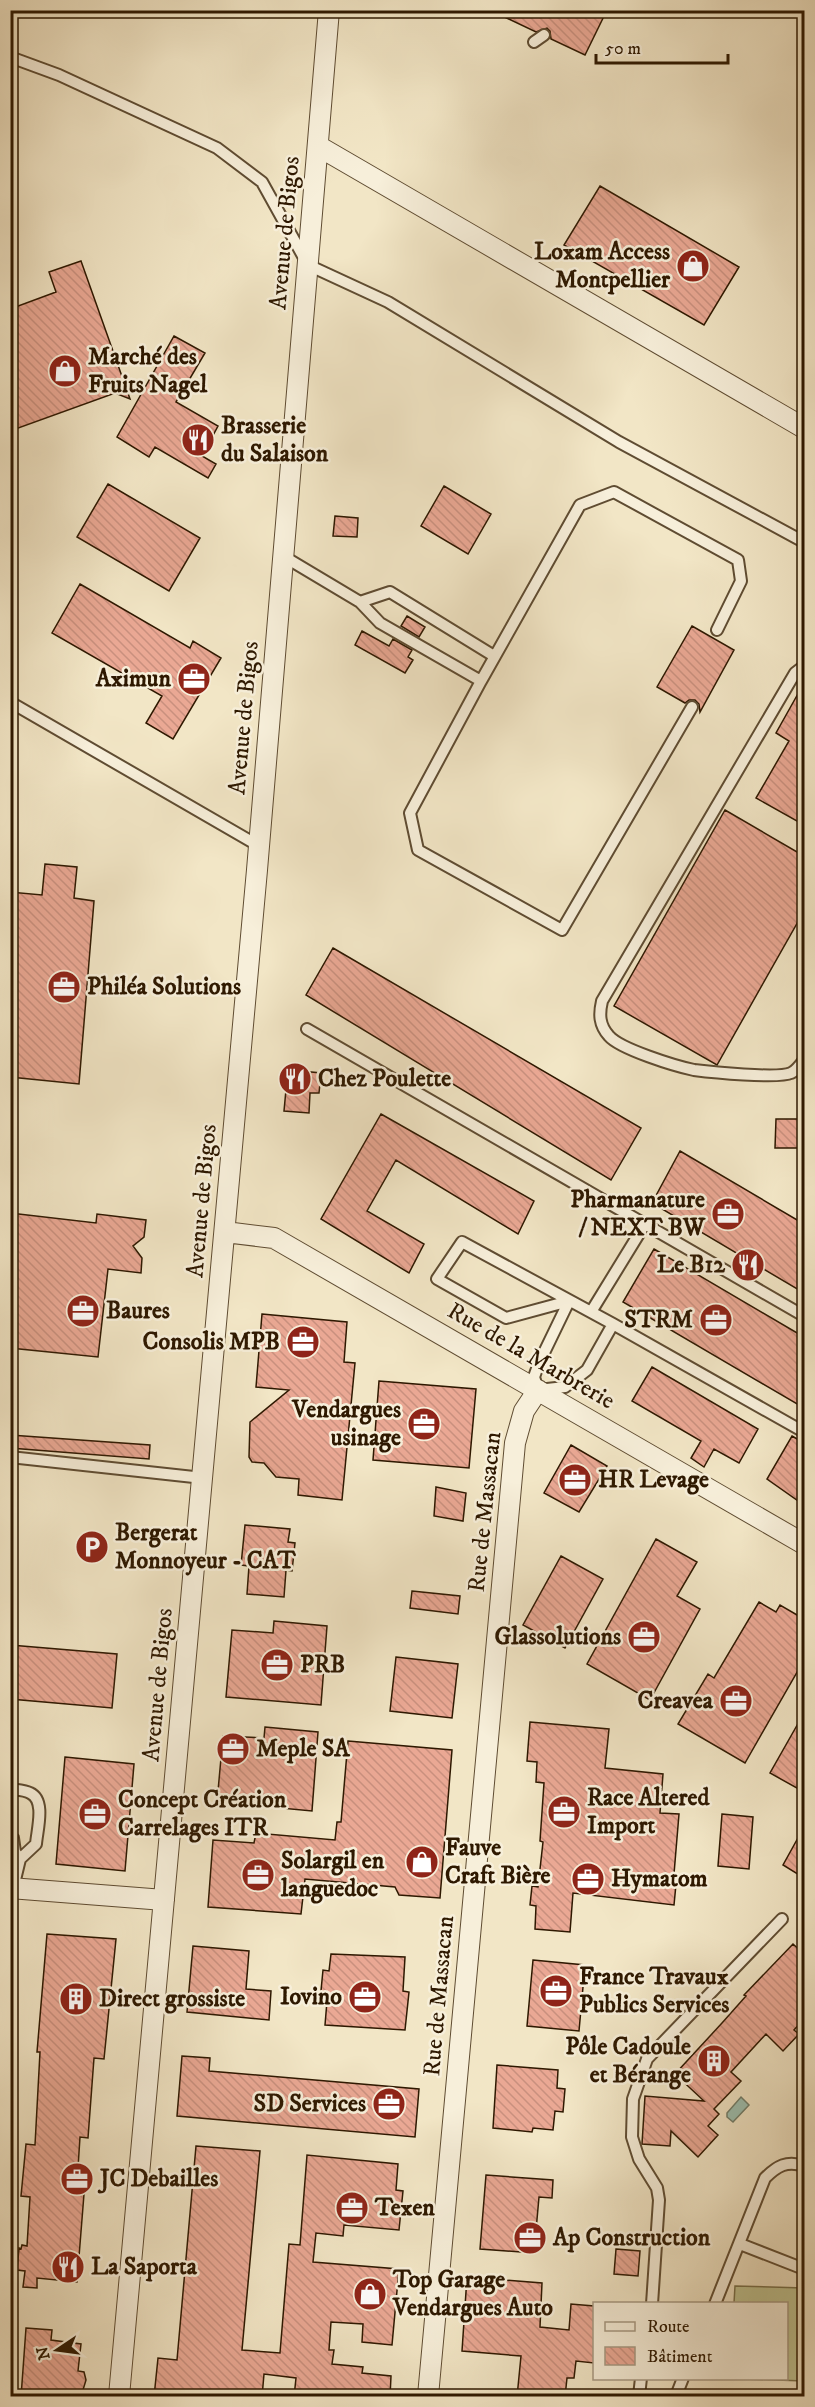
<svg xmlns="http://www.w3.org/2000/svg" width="815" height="2407" viewBox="0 0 815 2407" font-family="'IM FELL DW Pica',serif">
<defs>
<pattern id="building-back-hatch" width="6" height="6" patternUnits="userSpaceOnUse" patternTransform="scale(1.5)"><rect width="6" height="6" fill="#eaa894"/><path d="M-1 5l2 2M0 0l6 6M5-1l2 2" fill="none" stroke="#c9907e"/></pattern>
</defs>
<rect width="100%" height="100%" fill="#f2e6c6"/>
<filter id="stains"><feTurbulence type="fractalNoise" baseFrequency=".00333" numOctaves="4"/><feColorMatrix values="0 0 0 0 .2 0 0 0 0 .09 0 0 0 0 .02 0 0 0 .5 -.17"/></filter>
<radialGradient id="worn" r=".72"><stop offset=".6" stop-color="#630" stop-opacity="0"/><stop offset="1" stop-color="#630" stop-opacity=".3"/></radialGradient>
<!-- pitch -->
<path fill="#bfc492" stroke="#766e49" stroke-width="1.5" d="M 735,2286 L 804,2288 L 804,2381 L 743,2379 L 786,2378 L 786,2304 L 734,2303 Z"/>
<!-- water -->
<path fill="#9cc0b1" stroke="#707d6a" stroke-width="1.5" d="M 741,2097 L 749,2105 L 733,2122 L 727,2117 L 727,2113 Z"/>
<!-- building -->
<path fill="url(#building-back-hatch)" stroke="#2e1800" stroke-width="1.5" d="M 490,10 L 607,10 L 585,55 L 551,39 L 550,31 L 547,28 L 536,32 Z
M 600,186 L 739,267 L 704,325 L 564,245 Z
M 81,261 L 130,399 L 115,393 L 10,431 L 10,309 L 56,292 L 49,272 Z
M 174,336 L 205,353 L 176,402 L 218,426 L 202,456 L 216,464 L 208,478 L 155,447 L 149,457 L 117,437 Z
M 108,484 L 200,538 L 169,591 L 77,537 Z
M 444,486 L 491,514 L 468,554 L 421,526 Z
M 335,516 L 358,518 L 357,537 L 333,536 Z
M 80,584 L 190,648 L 193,641 L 221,658 L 173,739 L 146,723 L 162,696 L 52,633 Z
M 407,616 L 425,627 L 419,637 L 401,626 Z
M 692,626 L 734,650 L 700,712 L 699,704 L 695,700 L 689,700 L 685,703 L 657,687 Z
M 362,631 L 389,646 L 393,639 L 412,650 L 408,657 L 413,660 L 405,673 L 355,645 Z
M 804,683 L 804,825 L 756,798 L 789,741 L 776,733 Z
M 725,810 L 804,856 L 804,911 L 717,1065 L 614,1006 Z
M 45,864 L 77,867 L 74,898 L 94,901 L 79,1084 L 10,1077 L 10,892 L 42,895 Z
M 333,948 L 641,1128 L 611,1180 L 306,995 Z
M 291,1070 L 321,1073 L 319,1093 L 310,1093 L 309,1113 L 284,1111 L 287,1079 L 290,1080 Z
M 381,1114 L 534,1201 L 518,1234 L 396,1160 L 367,1211 L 424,1244 L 409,1273 L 321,1219 Z
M 776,1119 L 804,1119 L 804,1148 L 775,1148 Z
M 680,1151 L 804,1224 L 804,1293 L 652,1203 Z
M 10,1213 L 96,1223 L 97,1214 L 146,1220 L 144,1237 L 133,1246 L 142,1258 L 141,1273 L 108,1269 L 98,1357 L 10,1348 Z
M 654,1249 L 804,1337 L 804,1408 L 623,1302 Z
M 262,1314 L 347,1322 L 344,1362 L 355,1363 L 342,1500 L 298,1495 L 299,1479 L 276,1477 L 264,1463 L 252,1462 L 249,1457 L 250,1422 L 289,1390 L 256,1387 Z
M 652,1367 L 758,1429 L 739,1463 L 714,1449 L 704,1467 L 691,1458 L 701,1441 L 632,1401 Z
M 379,1381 L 476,1389 L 469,1468 L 373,1460 Z
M 10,1435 L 150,1445 L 149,1459 L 10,1448 Z
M 792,1436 L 804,1443 L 804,1505 L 767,1479 Z
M 571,1445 L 607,1466 L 579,1512 L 544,1493 Z
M 436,1487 L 466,1493 L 463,1521 L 434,1516 Z
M 245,1525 L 290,1529 L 288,1542 L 295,1543 L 292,1571 L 286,1570 L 284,1597 L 247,1594 L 249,1566 L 241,1565 Z
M 656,1539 L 697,1562 L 677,1596 L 700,1609 L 650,1700 L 587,1664 Z
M 561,1556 L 603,1579 L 565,1648 L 523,1625 Z
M 412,1591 L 460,1596 L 458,1614 L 410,1608 Z
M 759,1602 L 776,1612 L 780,1605 L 804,1619 L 804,1660 L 745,1763 L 678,1724 L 708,1674 L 714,1678 Z
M 274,1621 L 327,1626 L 321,1705 L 226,1697 L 232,1630 L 273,1633 Z
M 10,1645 L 117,1654 L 112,1708 L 10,1699 Z
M 396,1657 L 458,1664 L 452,1718 L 390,1711 Z
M 804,1713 L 804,1792 L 770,1773 Z
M 530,1722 L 609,1729 L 605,1768 L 663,1774 L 660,1813 L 679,1814 L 674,1874 L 677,1874 L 674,1905 L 573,1893 L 570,1932 L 535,1929 L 536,1906 L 530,1905 L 532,1886 L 538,1887 L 543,1842 L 540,1841 L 544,1783 L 536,1782 L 537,1762 L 527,1761 Z
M 265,1727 L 318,1732 L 312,1811 L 217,1802 L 223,1736 L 264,1738 Z
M 348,1741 L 452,1750 L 440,1898 L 399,1895 L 395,1887 L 305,1879 L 301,1914 L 208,1907 L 213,1840 L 254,1843 L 256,1833 L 335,1840 L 337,1822 L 341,1822 Z
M 65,1757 L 134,1764 L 125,1871 L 56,1864 Z
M 722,1814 L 753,1817 L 749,1869 L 718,1866 Z
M 804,1827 L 804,1878 L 783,1865 Z
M 47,1934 L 116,1939 L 104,2059 L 94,2058 L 88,2138 L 80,2137 L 78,2168 L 86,2169 L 77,2282 L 37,2278 L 37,2288 L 23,2287 L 25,2271 L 17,2270 L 19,2248 L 21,2249 L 22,2245 L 27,2246 L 30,2197 L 21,2196 L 26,2144 L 35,2145 L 40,2052 L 37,2052 Z
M 793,1944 L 804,1954 L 804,2019 L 794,2030 L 799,2034 L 783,2051 L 766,2034 L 731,2072 L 741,2081 L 714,2109 L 719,2114 L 708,2126 L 718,2135 L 698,2157 L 671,2131 L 670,2146 L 642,2144 L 645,2096 L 704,2101 L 675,2074 L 722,2023 L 746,1996 L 744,1995 Z
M 193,1946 L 249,1951 L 246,1989 L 271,1991 L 269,2020 L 187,2012 Z
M 331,1954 L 405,1957 L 403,1991 L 409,1992 L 405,2030 L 325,2025 L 327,2001 L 320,2001 L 323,1970 L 329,1971 Z
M 533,1960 L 585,1965 L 579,2031 L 527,2026 Z
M 182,2056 L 210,2058 L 209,2071 L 419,2089 L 415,2137 L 177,2116 Z
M 497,2065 L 558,2070 L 557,2088 L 565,2089 L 563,2112 L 555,2111 L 553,2130 L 533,2128 L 532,2132 L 493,2128 Z
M 196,2146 L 260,2151 L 242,2350 L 280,2353 L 289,2244 L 300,2245 L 307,2155 L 398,2164 L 396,2190 L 403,2191 L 399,2230 L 344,2225 L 343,2236 L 316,2233 L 313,2262 L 399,2269 L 392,2345 L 362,2342 L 363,2324 L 331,2322 L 329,2350 L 334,2350 L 332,2364 L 363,2367 L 362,2373 L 391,2376 L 390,2397 L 294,2397 L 296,2378 L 264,2374 L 262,2397 L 154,2397 L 158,2358 L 177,2360 Z
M 486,2175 L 553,2180 L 552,2198 L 539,2197 L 534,2253 L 480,2249 Z
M 616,2249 L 640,2251 L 638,2276 L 614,2274 Z
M 467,2277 L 542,2283 L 540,2327 L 569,2330 L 571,2304 L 594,2306 L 594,2363 L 576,2361 L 574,2378 L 567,2378 L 565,2397 L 517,2397 L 521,2356 L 462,2351 Z
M 26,2328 L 52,2330 L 51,2340 L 81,2344 L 78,2371 L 84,2372 L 86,2380 L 83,2390 L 78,2397 L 21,2397 Z"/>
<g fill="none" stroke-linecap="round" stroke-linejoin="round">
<!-- lane casing -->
<g stroke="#5f4c32" stroke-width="14">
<path id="lane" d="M 534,42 L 544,35
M 10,57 L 59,75 L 217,148 L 262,182 L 308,265 L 388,302 L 619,442 L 804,542
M 283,556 L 360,602 L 380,623 L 481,681 L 410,813 L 418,850 L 562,930 L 692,707
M 360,602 L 390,592 L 494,656
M 804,666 L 795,673 L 602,1001 C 599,1014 599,1025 609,1036 C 620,1049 675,1066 694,1070 C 710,1072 778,1079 791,1073 C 796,1071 801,1064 804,1060
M 481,681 L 580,505 L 614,492 L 738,560 L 741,581 L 717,630
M 10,702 L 259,846
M 307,1029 L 804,1316
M 569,1301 L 506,1318 L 437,1279 L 462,1242 L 613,1324 L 804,1432
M 569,1301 L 539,1363 L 534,1377 L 538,1390 L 565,1387 L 587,1370 L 613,1324
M 591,1312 L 645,1224
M 10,1457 L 203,1478
M 10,1789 C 17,1790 25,1790 30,1793 C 46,1800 37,1830 36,1844 L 20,1859 L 13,1888
M 13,1838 L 15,1852 L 20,1859
M 740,2244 L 804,2269
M 652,2304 L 659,2200 L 657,2188 L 639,2159 L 632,2137 L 633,2099 L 647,2059 L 782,1919
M 715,2304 L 765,2178 C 777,2166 787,2160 804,2166
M 639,2396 L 641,2378
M 676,2396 L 683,2378"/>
</g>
<!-- street casing -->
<g stroke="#5f4c32" stroke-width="22">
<path id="street" d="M 318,146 L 804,428
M 225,1232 L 274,1238 L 804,1544
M 10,1888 L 164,1900
M 119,2396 L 257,870 L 329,10
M 428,2396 L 515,1443 L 524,1411 L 538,1390"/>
</g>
<!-- lane -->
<use href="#lane" stroke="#f7efda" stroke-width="10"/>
<!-- street -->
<use href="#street" stroke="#f7efda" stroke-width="20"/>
</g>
<!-- icons -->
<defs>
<g id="shop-disc" transform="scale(1.725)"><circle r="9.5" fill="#8f2418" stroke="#f7efda"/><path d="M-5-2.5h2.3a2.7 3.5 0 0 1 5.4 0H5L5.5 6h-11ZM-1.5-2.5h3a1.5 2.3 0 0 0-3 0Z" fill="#fff"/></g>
<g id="restaurant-disc" transform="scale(1.725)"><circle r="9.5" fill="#8f2418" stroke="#f7efda"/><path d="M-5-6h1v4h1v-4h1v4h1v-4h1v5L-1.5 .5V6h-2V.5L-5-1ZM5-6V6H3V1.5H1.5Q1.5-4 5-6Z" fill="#fff"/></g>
<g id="office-disc" transform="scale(1.725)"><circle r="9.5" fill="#8f2418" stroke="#f7efda"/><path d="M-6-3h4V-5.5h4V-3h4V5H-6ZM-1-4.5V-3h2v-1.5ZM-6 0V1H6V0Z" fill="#fff"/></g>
<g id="parking-disc" transform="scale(1.725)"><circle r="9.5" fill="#8f2418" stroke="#f7efda"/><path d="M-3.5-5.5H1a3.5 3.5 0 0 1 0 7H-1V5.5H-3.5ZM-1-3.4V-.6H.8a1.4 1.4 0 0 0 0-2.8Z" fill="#fff"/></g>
<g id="building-disc" transform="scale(1.725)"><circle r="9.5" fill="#8f2418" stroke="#f7efda"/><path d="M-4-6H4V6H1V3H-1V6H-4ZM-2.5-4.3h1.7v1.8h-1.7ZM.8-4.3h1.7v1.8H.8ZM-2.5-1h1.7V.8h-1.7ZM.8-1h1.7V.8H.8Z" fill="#fff"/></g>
</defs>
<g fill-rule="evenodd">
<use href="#shop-disc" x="693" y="266"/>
<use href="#shop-disc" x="65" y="371"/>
<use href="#restaurant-disc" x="198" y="440"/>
<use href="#office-disc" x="194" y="679"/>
<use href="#office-disc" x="64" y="987"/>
<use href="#restaurant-disc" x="295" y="1079"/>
<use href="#office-disc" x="728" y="1214"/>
<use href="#restaurant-disc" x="748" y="1265"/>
<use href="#office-disc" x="83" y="1311"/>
<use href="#office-disc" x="716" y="1320"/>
<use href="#office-disc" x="303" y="1342"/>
<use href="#office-disc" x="424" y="1424"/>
<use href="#office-disc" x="575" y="1480"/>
<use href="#parking-disc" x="92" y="1547"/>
<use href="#office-disc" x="644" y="1637"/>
<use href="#office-disc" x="277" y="1665"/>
<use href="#office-disc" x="736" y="1701"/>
<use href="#office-disc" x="233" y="1749"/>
<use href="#office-disc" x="564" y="1812"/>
<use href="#office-disc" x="95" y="1814"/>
<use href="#shop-disc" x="422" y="1862"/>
<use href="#office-disc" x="258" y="1875"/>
<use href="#office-disc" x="588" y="1879"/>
<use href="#office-disc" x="556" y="1991"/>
<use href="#office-disc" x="365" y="1997"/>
<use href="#building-disc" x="76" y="1999"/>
<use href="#building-disc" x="714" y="2061"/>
<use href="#office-disc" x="389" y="2104"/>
<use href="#office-disc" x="77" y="2179"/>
<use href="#office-disc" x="352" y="2208"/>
<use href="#office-disc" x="530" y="2238"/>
<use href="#restaurant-disc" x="68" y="2267"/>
<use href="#shop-disc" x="370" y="2294"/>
</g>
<g text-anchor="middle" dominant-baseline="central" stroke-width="5" stroke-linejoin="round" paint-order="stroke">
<!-- street labels -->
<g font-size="24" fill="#2e1800" stroke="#f7efda">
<text transform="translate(285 233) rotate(-85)">Avenue de Bigos</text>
<text transform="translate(244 718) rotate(-85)">Avenue de Bigos</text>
<text transform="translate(202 1201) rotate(-85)">Avenue de Bigos</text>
<text transform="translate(531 1356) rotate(30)">Rue de la Marbrerie</text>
<text transform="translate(485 1512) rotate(-84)">Rue de Massacan</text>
<text transform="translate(158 1685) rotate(-85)">Avenue de Bigos</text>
<text transform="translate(439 1996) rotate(-85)">Rue de Massacan</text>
</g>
<!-- poi labels -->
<g font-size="24" font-weight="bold" fill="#2e1800" stroke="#f7efda" text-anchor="start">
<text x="670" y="252" text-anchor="end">Loxam Access<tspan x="670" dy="28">Montpellier</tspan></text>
<text x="88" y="357">Marché des<tspan x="88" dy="28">Fruits Nagel</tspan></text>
<text x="221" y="426">Brasserie<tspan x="221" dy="28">du Salaison</tspan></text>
<text x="171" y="679" text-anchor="end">Aximun</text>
<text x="87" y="987">Philéa Solutions</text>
<text x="318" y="1079">Chez Poulette</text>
<text x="705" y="1200" text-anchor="end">Pharmanature<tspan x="705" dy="28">/ NEXT BW</tspan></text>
<text x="725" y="1265" text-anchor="end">Le B12</text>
<text x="106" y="1311">Baures</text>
<text x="693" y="1320" text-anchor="end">STRM</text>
<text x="280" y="1342" text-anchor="end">Consolis MPB</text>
<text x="401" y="1410" text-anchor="end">Vendargues<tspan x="401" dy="28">usinage</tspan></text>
<text x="598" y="1480">HR Levage</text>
<text x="115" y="1533">Bergerat<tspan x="115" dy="28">Monnoyeur - CAT</tspan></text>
<text x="621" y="1637" text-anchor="end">Glassolutions</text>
<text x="300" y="1665">PRB</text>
<text x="713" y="1701" text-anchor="end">Creavea</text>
<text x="256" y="1749">Meple SA</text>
<text x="587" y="1798">Race Altered<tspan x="587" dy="28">Import</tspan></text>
<text x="118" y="1800">Concept Création<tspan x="118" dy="28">Carrelages ITR</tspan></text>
<text x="445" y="1848">Fauve<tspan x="445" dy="28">Craft Bière</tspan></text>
<text x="281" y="1861">Solargil en<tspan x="281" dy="28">languedoc</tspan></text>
<text x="611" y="1879">Hymatom</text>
<text x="579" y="1977">France Travaux<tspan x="579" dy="28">Publics Services</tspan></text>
<text x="342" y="1997" text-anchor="end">Iovino</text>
<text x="99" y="1999">Direct grossiste</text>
<text x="691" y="2047" text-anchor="end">Pôle Cadoule<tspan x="691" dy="28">et Bérange</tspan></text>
<text x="366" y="2104" text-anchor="end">SD Services</text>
<text x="100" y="2179">JC Debailles</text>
<text x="375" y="2208">Texen</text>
<text x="553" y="2238">Ap Construction</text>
<text x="91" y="2267">La Saporta</text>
<text x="393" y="2280">Top Garage<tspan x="393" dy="28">Vendargues Auto</tspan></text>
</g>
</g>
<!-- margin -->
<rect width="815" height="2407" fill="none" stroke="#f2e6c6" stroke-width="36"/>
<rect x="12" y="12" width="791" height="2383" fill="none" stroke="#2e1800" stroke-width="3"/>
<rect x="18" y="18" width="779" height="2371" fill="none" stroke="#2e1800" stroke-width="1.5"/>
<!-- legend -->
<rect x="593" y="2302" width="195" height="78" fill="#f7efda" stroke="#a79983" stroke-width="1.5"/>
<rect x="605" y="2322" width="30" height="9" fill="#f7efda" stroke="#a79983" stroke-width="1.5"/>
<text x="647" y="2332" font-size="18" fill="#2e1800">Route</text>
<rect x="605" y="2347" width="30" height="18" fill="url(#building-back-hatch)" stroke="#a79983" stroke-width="1.5"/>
<text x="647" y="2362" font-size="18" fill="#2e1800">Bâtiment</text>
<!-- north arrow -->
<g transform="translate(57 2350) rotate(257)" stroke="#f7efda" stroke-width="4.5" paint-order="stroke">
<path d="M0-4.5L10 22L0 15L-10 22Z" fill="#2e1800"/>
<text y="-9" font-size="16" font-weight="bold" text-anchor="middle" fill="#2e1800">N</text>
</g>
<!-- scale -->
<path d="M596 54v9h132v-9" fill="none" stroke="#2e1800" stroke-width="3"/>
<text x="605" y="54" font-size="18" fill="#2e1800" stroke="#f7efda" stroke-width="4.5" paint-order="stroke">50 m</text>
<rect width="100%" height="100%" filter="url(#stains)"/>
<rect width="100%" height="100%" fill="url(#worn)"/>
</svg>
